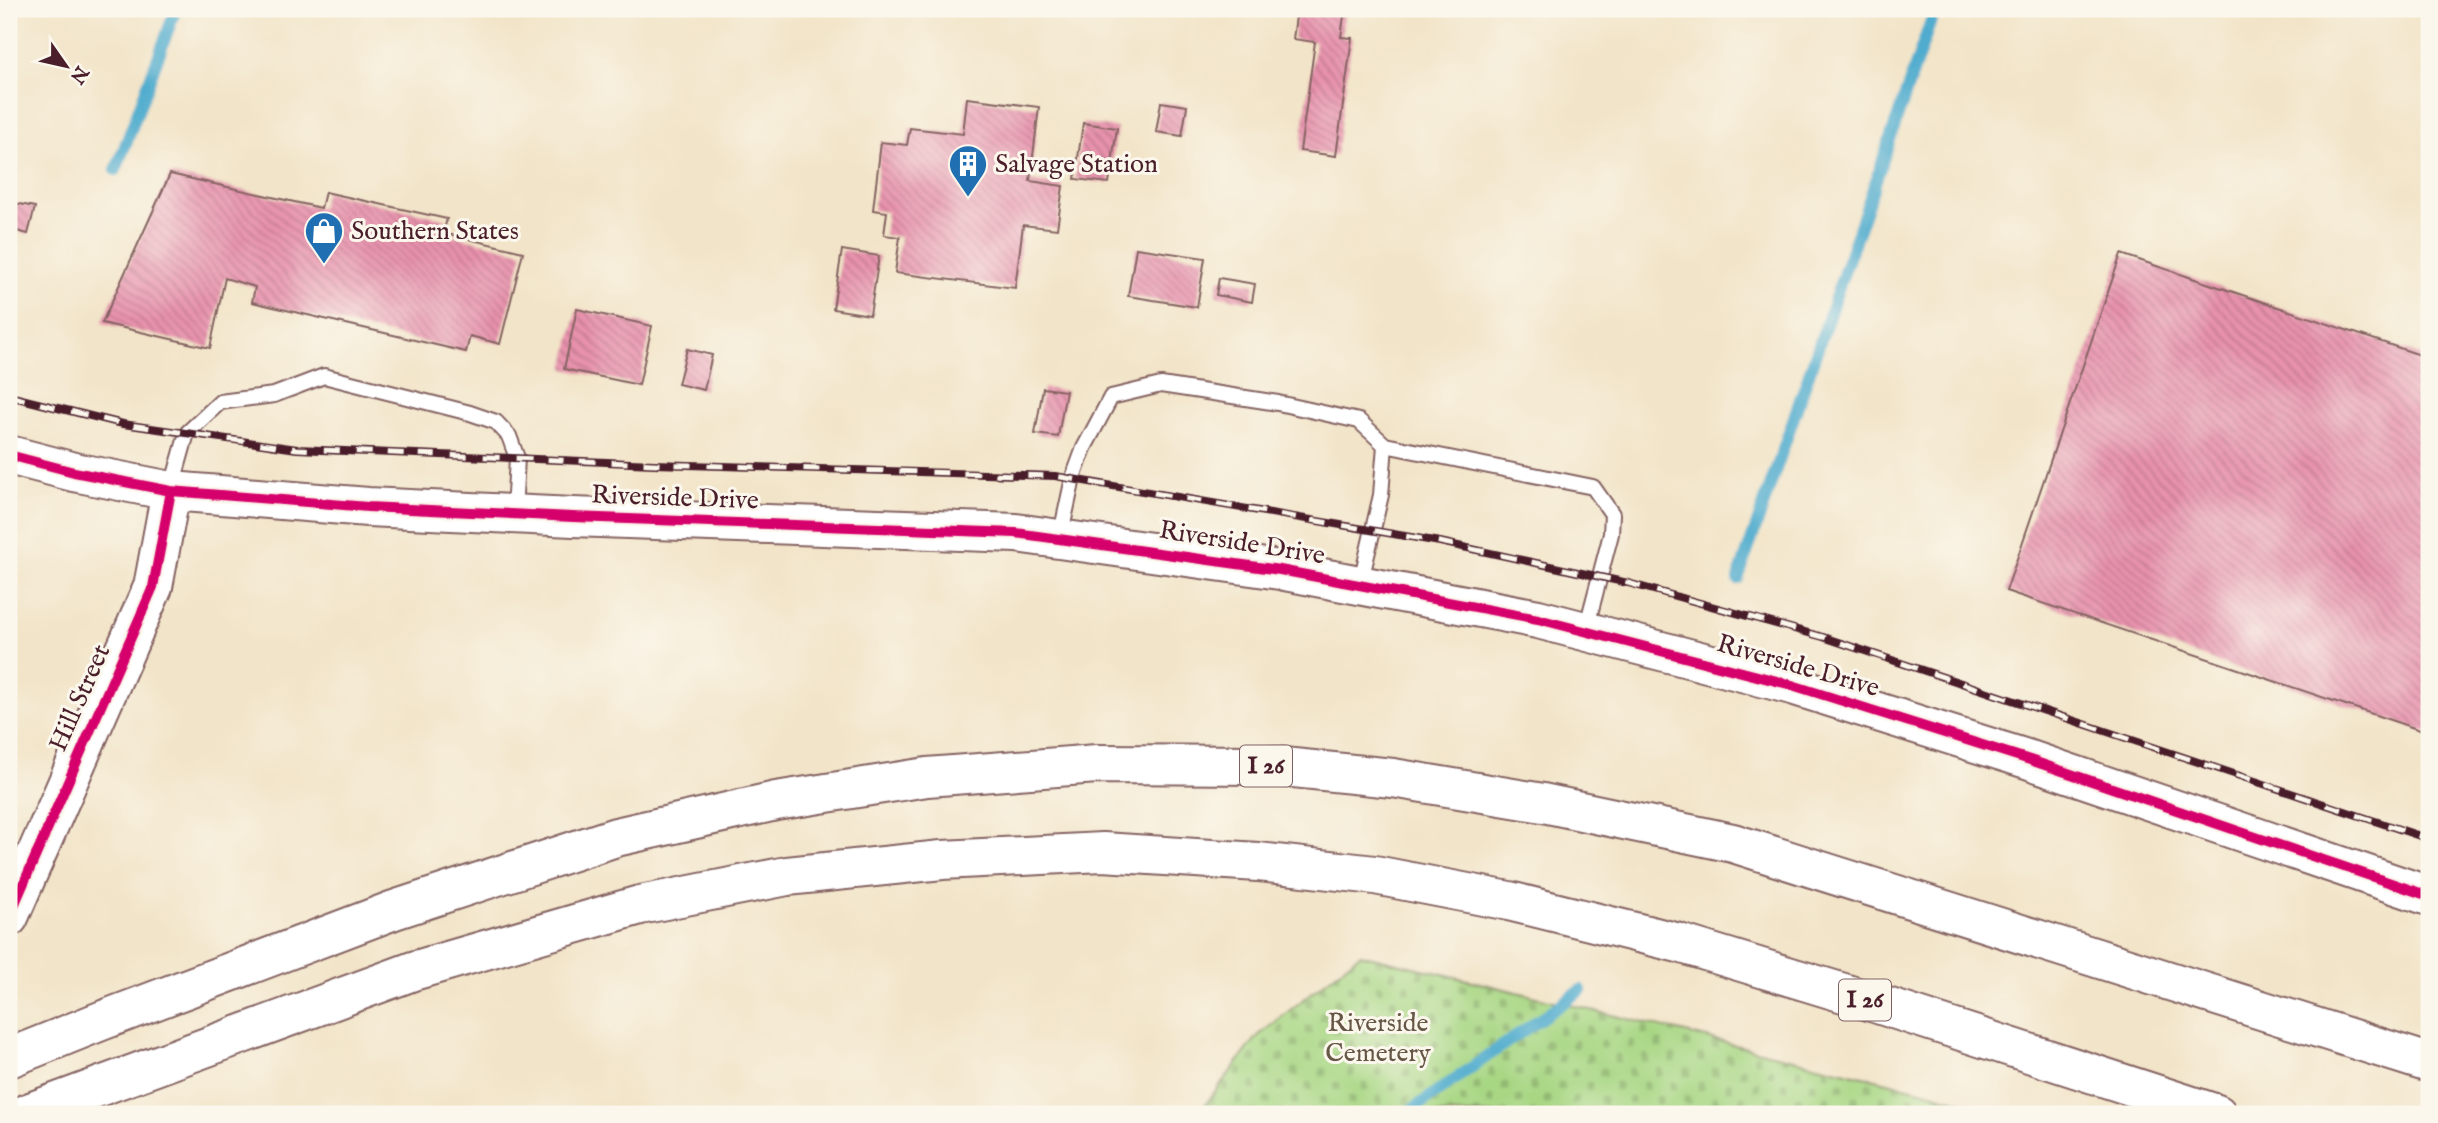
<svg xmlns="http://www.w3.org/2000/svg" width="2438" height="1123" viewBox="0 0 2438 1123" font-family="'IM FELL English',serif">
<defs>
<pattern id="cemetery-stones" width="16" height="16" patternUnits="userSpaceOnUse" patternTransform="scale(1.75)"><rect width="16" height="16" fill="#a8d784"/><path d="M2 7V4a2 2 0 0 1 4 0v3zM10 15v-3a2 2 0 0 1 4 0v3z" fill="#92b872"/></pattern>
<pattern id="building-back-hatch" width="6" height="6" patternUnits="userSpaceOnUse" patternTransform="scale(1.75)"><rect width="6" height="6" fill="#e892ad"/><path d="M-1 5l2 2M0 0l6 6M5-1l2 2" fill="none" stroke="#be778d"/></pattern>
</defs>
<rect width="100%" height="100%" fill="#fbf7ec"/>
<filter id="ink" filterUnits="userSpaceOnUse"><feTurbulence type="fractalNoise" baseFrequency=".0143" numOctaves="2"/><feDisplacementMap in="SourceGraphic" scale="14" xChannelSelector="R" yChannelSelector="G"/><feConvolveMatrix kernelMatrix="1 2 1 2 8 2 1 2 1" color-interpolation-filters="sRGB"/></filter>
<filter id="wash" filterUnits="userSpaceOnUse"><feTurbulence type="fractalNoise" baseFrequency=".00686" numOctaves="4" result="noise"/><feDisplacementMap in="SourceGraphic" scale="28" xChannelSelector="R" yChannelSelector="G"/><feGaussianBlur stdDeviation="1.57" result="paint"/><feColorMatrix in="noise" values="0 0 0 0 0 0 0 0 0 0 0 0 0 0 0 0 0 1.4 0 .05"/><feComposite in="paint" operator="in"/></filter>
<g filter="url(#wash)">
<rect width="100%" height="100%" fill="#f2e4c8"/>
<!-- cemetery -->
<path fill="url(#cemetery-stones)" stroke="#797b58" stroke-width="2" d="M 1360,954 L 1925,1091 L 2002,1114 L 1198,1114 L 1258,1036 Z"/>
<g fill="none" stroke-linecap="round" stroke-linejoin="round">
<!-- stream -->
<path stroke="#50acce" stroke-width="12" d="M 116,170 L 176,9
M 1738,579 L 1935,9
M 1406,1114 L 1581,990"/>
</g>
<g id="blocks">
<!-- building -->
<path fill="url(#building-back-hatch)" d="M 1297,9 L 1345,9 L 1341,37 L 1352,38 L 1336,156 L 1300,151 L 1315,42 L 1293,39 Z
M 967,98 L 1039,107 L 1030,181 L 1063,186 L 1057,229 L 1023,225 L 1015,288 L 895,273 L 900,237 L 884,235 L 887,212 L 873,210 L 881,142 L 907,145 L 910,128 L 963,134 Z
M 1161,102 L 1187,106 L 1182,136 L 1156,132 Z
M 1083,123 L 1117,128 L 1109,183 L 1075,179 Z
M 170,174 L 321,208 L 325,192 L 447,219 L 443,233 L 523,252 L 500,344 L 470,336 L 466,352 L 252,302 L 255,287 L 225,278 L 210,348 L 102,323 Z
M 9,202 L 35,207 L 28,234 L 9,229 Z
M 1136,248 L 1205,258 L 1197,307 L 1128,296 Z
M 842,250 L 879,256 L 870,315 L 833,309 Z
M 2121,254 L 2429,358 L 2429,733 L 2006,591 Z
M 1219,278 L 1255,284 L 1252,302 L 1216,295 Z
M 577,309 L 652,326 L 639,385 L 564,369 Z
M 687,349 L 712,355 L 704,390 L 678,384 Z
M 1043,388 L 1066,391 L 1058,437 L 1035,434 Z"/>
</g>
</g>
<g filter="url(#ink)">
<use href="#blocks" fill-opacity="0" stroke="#856462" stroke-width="2"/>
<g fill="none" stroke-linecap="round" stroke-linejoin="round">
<!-- service casing -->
<g stroke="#856462" stroke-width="18">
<path id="service" d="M 171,490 L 187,433 L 220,402 L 274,395 L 324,376 L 470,413 L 496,422 L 509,436 L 517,458 L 514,512
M 1060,538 L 1073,478 L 1084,448 L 1111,397 L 1161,385 L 1278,403 L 1359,421 L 1385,445 L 1593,487 L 1612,514 L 1611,534 L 1586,629
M 1360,585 L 1381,495 L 1385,445"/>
</g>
<!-- secondary casing -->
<g stroke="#856462" stroke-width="42">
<path id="secondary" d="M 9,455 L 74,472 L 171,491 L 368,507 L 573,517 L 1016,533 L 1280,570 L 1538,619 L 1792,685 L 2030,760 L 2429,896
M 9,917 L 153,587 L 171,491"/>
</g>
<!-- motorway casing -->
<g stroke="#856462" stroke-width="42">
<path id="motorway" d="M 9,1058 L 101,1021 L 394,910 L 616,837 L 776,801 L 927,777 L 1097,764 L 1263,765 L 1393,778 L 1543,803 L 1733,843 L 2429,1063
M 25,1114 L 413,971 L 640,905 L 787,876 L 942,860 L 1103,852 L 1258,862 L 1375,875 L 1509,901 L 1679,943 L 1847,994 L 2217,1114"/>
</g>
<!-- service -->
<use href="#service" stroke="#fff" stroke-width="14"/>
<!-- secondary -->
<use href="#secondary" stroke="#fff" stroke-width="38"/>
<!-- motorway -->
<use href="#motorway" stroke="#fff" stroke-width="38"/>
<!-- rail casing -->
<g stroke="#4a1f2b" stroke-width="8">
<path id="rail" d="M 9,396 L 123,424 L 297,449 L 654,464 L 1055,476 L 1440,542 L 1628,583 L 1823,637 L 2429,839"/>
</g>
<!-- rail -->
<use href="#rail" stroke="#fbf7ec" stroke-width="5" stroke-dasharray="16" stroke-linecap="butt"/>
<!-- cycleway casing -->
<g stroke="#fbf7ec" stroke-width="15">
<path id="cycleway" d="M 9,455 L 74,472 L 171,491 L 368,507 L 573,517 L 1016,533 L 1280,570 L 1538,619 L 1792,685 L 2030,760 L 2429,896
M 9,917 L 153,587 L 171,491"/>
</g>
<!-- cycleway -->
<use href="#cycleway" stroke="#d6006c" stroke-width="10"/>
</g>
</g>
<!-- icons -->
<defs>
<g id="building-pin" transform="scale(2.0125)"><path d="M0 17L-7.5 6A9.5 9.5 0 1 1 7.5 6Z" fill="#1f6fb2" stroke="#fbf7ec"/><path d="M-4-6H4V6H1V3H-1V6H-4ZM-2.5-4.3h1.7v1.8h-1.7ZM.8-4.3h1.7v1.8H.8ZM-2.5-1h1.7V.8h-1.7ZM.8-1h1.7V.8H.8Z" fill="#fff"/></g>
<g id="shop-pin" transform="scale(2.0125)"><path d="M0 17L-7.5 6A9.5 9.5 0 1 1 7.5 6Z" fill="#1f6fb2" stroke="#fbf7ec"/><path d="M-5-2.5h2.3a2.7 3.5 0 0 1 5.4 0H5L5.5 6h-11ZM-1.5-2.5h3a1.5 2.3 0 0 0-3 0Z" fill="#fff"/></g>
</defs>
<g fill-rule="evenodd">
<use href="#building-pin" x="968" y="164"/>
<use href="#shop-pin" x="324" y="231"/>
</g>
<g text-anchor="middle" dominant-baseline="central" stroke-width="6" stroke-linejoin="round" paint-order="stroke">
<!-- shield labels -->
<g fill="#fbf7ec" stroke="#7f6065" stroke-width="2">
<rect x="1240" y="745.5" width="52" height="41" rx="5"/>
<rect x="1839" y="979.5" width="52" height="41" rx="5"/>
</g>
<g font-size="24" font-weight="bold" fill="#4a1f2b">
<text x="1266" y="766">I 26</text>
<text x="1865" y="1000">I 26</text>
</g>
<!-- poi labels -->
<g font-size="26" fill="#4a1f2b" stroke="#fbf7ec" text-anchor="start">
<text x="995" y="164">Salvage Station</text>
<text x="351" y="231">Southern States</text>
</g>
<!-- street labels -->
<g font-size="26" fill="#4a1f2b" stroke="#fbf7ec">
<text transform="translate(675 498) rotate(2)">Riverside Drive</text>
<text transform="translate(1242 543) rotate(9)">Riverside Drive</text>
<text transform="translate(1798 666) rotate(16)">Riverside Drive</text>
<text transform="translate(80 698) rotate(-66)">Hill Street</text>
</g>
<!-- park labels -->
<g font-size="26" fill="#665646" stroke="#fbf7ec">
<text x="1378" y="1023">Riverside<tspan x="1378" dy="30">Cemetery</tspan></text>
</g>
</g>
<!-- margin -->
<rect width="2438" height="1123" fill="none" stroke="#fbf7ec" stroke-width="35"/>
<!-- north arrow -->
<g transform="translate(66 66) rotate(124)" stroke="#fbf7ec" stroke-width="5" paint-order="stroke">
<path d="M0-5L12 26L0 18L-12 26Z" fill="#4a1f2b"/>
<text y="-10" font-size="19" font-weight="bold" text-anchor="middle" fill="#4a1f2b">N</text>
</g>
</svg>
